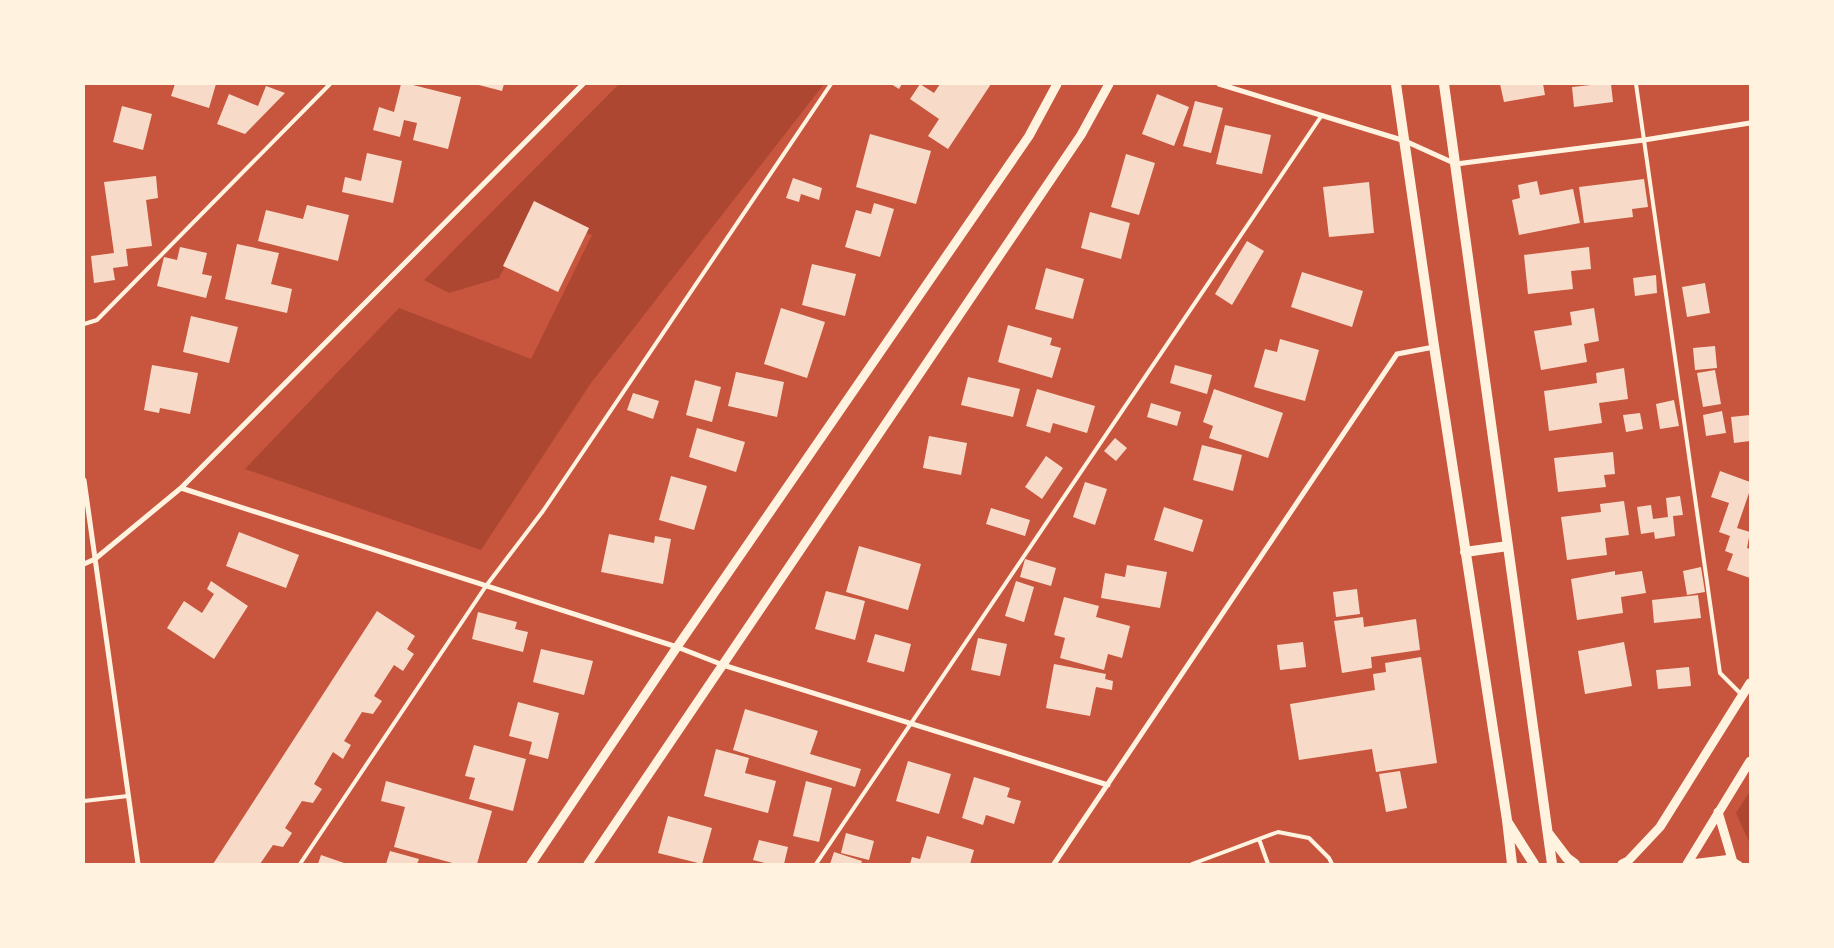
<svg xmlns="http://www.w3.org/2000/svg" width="1834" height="948" viewBox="0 0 1834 948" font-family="Georgia,serif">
<rect width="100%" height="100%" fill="#c8553d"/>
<!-- green -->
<path fill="#ae4732" d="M 619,84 L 824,84 L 591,383 L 481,550 L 245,469 L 399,308 L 531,359 L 592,235 L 534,212 L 499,278 L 449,293 L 424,280 Z
M 1750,791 L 1750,844 L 1736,813 Z"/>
<!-- building -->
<path fill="#f7dbc8" d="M 175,84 L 216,84 L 209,108 L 171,96 Z
M 401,84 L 409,84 L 461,97 L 448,149 L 413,140 L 417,123 L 404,120 L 400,137 L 373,130 L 379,107 L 394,112 Z
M 475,84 L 504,84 L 502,91 Z
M 891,84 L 902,84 L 899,89 Z
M 920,84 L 934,93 L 940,84 L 991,84 L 948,149 L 928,136 L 939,119 L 910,99 Z
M 1500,84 L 1543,84 L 1545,95 L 1504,102 Z
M 1600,84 L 1611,84 L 1613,102 L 1574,107 L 1572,87 Z
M 266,86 L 285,93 L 245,134 L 217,124 L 229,94 L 258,106 Z
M 1157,94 L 1189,107 L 1174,146 L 1142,134 Z
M 1195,101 L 1223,108 L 1211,153 L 1183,146 Z
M 122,106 L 152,114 L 143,150 L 113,142 Z
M 1225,125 L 1271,135 L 1262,174 L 1216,164 Z
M 870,134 L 931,151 L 916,204 L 856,187 Z
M 367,153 L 402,161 L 393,203 L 342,192 L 345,177 L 361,181 Z
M 1126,154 L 1155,163 L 1139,215 L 1111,207 Z
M 156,176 L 158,198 L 146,200 L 152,246 L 126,249 L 128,266 L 113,268 L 115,280 L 94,283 L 91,256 L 114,253 L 104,182 Z
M 793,178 L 822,188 L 819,200 L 801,194 L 799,202 L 786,198 Z
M 1644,179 L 1648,207 L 1632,209 L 1633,217 L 1584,223 L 1579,187 Z
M 1537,181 L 1540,195 L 1573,189 L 1580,223 L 1519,235 L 1512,200 L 1520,198 L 1518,185 Z
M 1369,182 L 1374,233 L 1329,237 L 1323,187 Z
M 534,201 L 589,228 L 558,292 L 503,266 Z
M 874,203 L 894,209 L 880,257 L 845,247 L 856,210 L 871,214 Z
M 307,205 L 349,215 L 338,261 L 258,241 L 266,210 L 303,219 Z
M 1090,212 L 1130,223 L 1121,259 L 1081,248 Z
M 1247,241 L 1264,251 L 1232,305 L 1215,294 Z
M 237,244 L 279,253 L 271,284 L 292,289 L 287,313 L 225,299 Z
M 180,247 L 207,253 L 202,274 L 212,276 L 206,298 L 157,286 L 164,257 L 177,260 Z
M 1589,247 L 1591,269 L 1571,271 L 1573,289 L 1528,294 L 1524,255 Z
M 812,264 L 856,274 L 845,316 L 802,305 Z
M 1046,268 L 1084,279 L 1073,319 L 1035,309 Z
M 1302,272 L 1363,291 L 1352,327 L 1291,307 Z
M 1656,275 L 1657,293 L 1635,296 L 1633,278 Z
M 1705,283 L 1710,313 L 1687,317 L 1682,287 Z
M 781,308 L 825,322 L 807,378 L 764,364 Z
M 1594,308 L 1599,341 L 1584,344 L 1587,362 L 1541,370 L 1534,331 L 1572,325 L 1570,312 Z
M 191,316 L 238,327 L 229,363 L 183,352 Z
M 1008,325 L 1052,338 L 1050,345 L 1061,348 L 1052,378 L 998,362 Z
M 1280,339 L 1319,350 L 1305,401 L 1254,387 L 1265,349 L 1277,352 Z
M 1715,346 L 1717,368 L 1695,370 L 1693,348 Z
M 152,365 L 198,373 L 190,414 L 160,408 L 159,413 L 144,410 Z
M 1175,365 L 1212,375 L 1207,394 L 1170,383 Z
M 1624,368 L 1628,399 L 1599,403 L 1602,423 L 1549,431 L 1544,391 L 1597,383 L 1596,373 Z
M 1715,370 L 1721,404 L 1703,407 L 1697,373 Z
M 736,372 L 784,382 L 777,417 L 728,406 Z
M 968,377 L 1020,389 L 1013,417 L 961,405 Z
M 695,380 L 721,387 L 712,422 L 686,415 Z
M 1037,389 L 1095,406 L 1087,433 L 1053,423 L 1050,433 L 1026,426 Z
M 1214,389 L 1283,413 L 1268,458 L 1209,438 L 1213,426 L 1203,422 Z
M 633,393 L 659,401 L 653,419 L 627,410 Z
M 1674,400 L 1679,426 L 1660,429 L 1656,404 Z
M 1151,403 L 1181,412 L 1177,426 L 1147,417 Z
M 1722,411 L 1726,433 L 1706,436 L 1703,415 Z
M 1640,413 L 1643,429 L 1626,432 L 1623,415 Z
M 1750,415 L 1750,441 L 1734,443 L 1731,417 Z
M 697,428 L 745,442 L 736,472 L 689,457 Z
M 929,436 L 967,443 L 961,475 L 923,468 Z
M 1115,438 L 1127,448 L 1116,461 L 1104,451 Z
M 1202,445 L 1242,455 L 1233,491 L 1193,480 Z
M 1613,452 L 1615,474 L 1604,475 L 1606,487 L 1558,492 L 1554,458 Z
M 1046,456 L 1063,468 L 1042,499 L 1025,487 Z
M 1720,471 L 1750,482 L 1750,490 L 1737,528 L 1750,532 L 1747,548 L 1750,549 L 1750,578 L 1727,570 L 1733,554 L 1725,551 L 1730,536 L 1719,532 L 1729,503 L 1711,497 Z
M 671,476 L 707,486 L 694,530 L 659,520 Z
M 1085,482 L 1107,489 L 1095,525 L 1073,517 Z
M 1680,496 L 1683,515 L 1673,516 L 1675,536 L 1655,539 L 1654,532 L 1641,534 L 1637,507 L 1651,505 L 1653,519 L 1668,517 L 1666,498 Z
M 1624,501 L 1629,535 L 1605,538 L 1607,555 L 1567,560 L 1561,517 L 1601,512 L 1600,504 Z
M 1164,507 L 1203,520 L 1193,552 L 1154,540 Z
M 991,508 L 1030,520 L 1025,536 L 986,524 Z
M 239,532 L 299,555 L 286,588 L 226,566 Z
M 609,534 L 654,543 L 655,536 L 671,539 L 663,584 L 601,572 Z
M 859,546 L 921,564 L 908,610 L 846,592 Z
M 1025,559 L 1056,568 L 1051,586 L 1020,577 Z
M 1127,565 L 1167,572 L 1160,608 L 1101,598 L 1105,573 L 1125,577 Z
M 1701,567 L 1705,592 L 1687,595 L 1683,571 Z
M 1615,571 L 1615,575 L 1642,571 L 1646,593 L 1621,597 L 1623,613 L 1577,620 L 1571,579 Z
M 211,581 L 248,606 L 214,659 L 167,628 L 184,601 L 202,613 L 214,594 L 207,589 Z
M 1016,581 L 1034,587 L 1024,622 L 1005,616 Z
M 1357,589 L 1360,614 L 1336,617 L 1333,592 Z
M 826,591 L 865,601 L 855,640 L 815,629 Z
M 1698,595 L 1701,618 L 1654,623 L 1652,600 Z
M 1064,597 L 1099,606 L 1096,617 L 1130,626 L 1122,658 L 1108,654 L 1104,670 L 1060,658 L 1065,638 L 1054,635 Z
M 377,611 L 415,636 L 407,649 L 414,654 L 403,671 L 394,665 L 374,696 L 382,701 L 373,714 L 362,712 L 344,741 L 351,745 L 343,759 L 333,752 L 314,784 L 322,789 L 313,803 L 302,801 L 285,828 L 292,833 L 283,847 L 273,845 L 260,864 L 213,864 Z
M 478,612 L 517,622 L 515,629 L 528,632 L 523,652 L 472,639 Z
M 1363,617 L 1364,627 L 1416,619 L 1420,650 L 1371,657 L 1372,668 L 1342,673 L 1334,621 Z
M 875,634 L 911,644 L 904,672 L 867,662 Z
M 978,638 L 1007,644 L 1000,676 L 971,670 Z
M 1303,642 L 1306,667 L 1280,670 L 1277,645 Z
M 1624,642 L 1632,686 L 1585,694 L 1578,651 Z
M 541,649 L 593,661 L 584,695 L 533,682 Z
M 1421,657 L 1437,763 L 1376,772 L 1372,749 L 1299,760 L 1290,704 L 1375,690 L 1373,674 L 1386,672 L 1385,663 Z
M 1054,664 L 1106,674 L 1105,679 L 1113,681 L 1112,690 L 1096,687 L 1090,716 L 1046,708 Z
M 1689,667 L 1691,686 L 1658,689 L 1656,670 Z
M 518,702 L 559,713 L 548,759 L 529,754 L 532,742 L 509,736 Z
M 745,709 L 818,731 L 810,754 L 861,769 L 855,787 L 733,750 Z
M 474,745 L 526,759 L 513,811 L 469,799 L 475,778 L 465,776 Z
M 716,749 L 749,758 L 745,773 L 776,781 L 768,813 L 704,796 Z
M 908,761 L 951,774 L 939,814 L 896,801 Z
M 1400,771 L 1407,808 L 1386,812 L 1379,774 Z
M 974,777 L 1010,788 L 1007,797 L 1021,801 L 1014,824 L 986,815 L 983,825 L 962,818 Z
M 386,781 L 492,811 L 477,864 L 456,864 L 394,847 L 405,807 L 381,801 Z
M 806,781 L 832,788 L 819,842 L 793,836 Z
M 668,816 L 712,828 L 702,864 L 658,853 Z
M 846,833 L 874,841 L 869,860 L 841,853 Z
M 927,836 L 974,850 L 970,864 L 910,864 L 912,857 L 920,859 Z
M 759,840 L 788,847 L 784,864 L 769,864 L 753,860 Z
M 390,851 L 419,859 L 417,864 L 386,864 Z
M 834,852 L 862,861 L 861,864 L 830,864 Z
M 321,855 L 347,864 L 318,864 Z"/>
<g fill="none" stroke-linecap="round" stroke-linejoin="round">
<!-- service -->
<path stroke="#fff3e0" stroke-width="4" d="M 1636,84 L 1720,673 L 1743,696
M 84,324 L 97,320 L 330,84
M 84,801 L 128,796
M 1259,839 L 1268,864
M 300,864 L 486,586 L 543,511 L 831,84
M 816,864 L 1322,115
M 1192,864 L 1278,832 L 1309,838 L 1329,858 L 1332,864"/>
<!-- minor -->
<path stroke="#fff3e0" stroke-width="5" d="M 1219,84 L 1405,141 L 1456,164 L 1644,140 L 1750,123
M 84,480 L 138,864
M 181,488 L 677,647 L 723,665 L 1108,785
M 84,564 L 95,559 L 181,488 L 583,84
M 1054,864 L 1397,354 L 1434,347
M 1729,864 L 1732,859 L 1740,864"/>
<!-- tertiary -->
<path stroke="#fff3e0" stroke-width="9" d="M 531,864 L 677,647 L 1029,136 L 1057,84
M 588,864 L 1081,135 L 1109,84
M 1622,864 L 1628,861 L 1660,827 L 1750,683
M 1687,864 L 1750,761
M 1691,864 L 1732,859 L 1718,812"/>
<!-- secondary -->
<path stroke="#fff3e0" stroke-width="10" d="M 1396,84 L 1434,346 L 1507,820 L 1512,864
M 1444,84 L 1552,864
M 1465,552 L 1508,546
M 1508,823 L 1534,864
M 1548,833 L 1567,858 L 1575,864"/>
</g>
<!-- border -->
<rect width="1834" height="948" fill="none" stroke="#fff3e0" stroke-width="170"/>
</svg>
